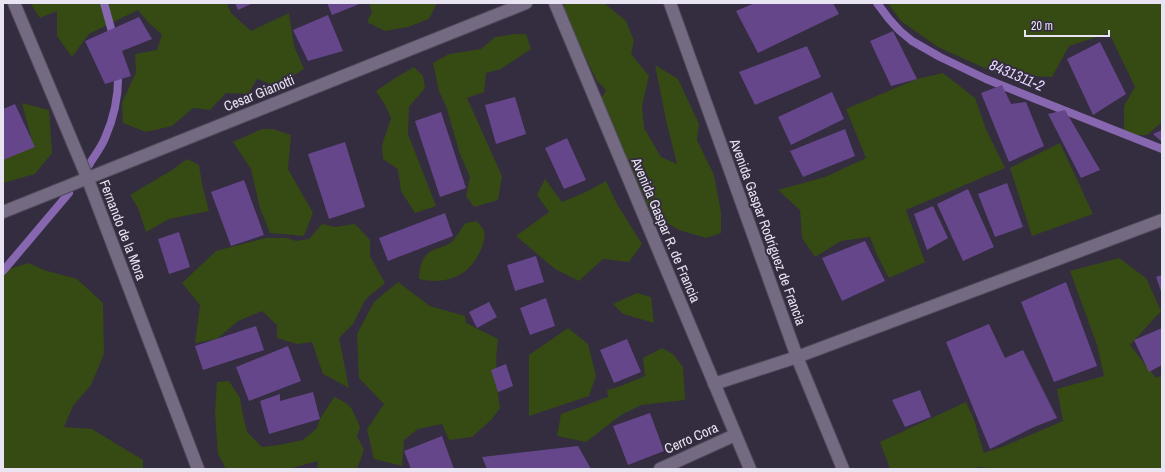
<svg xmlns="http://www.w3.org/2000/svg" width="1165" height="472" viewBox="0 0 1165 472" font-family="'Archivo Narrow',sans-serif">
<rect width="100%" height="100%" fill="#342c3f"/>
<!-- green -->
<path fill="#354b13" d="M 30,3 L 227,3 L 231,13 L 251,31 L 289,13 L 294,46 L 304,69 L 276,86 L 257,79 L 248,94 L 226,93 L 210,110 L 193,108 L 172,126 L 146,132 L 123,123 L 122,103 L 136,72 L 135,54 L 157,50 L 162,35 L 147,21 L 138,10 L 89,34 L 72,57 L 57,36 L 57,11 L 40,18 Z
M 369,3 L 437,3 L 429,19 L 408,27 L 385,31 L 367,22 L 372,12 Z
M 564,3 L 604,3 L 626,21 L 634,41 L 631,54 L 649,76 L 642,106 L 644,128 L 661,157 L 677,164 L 666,120 L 655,65 L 678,79 L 699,124 L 697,140 L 714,175 L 721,212 L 721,233 L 706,238 L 679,230 L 652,214 L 639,202 L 597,106 L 606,90 L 597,81 L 564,13 Z
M 888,3 L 1162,3 L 1162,122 L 1147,135 L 1124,135 L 1124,106 L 1135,87 L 1109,33 L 1069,46 L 1052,77 L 1000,75 L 938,47 L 901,21 Z
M 515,34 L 526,34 L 531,49 L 501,69 L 486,73 L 484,92 L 467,98 L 502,176 L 498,200 L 474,207 L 466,196 L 470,177 L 460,154 L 446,106 L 439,91 L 433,63 L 449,54 L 481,49 L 495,37 Z
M 414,67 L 423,76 L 425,88 L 409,107 L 408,134 L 436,206 L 415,213 L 401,191 L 398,169 L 383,159 L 382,145 L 391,118 L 385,105 L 376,91 L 392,80 Z
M 943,73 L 975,98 L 986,129 L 1005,168 L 906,210 L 925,262 L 889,278 L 877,255 L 870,237 L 841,241 L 815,257 L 802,238 L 800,210 L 778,190 L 825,177 L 866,158 L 846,109 L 917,79 Z
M 22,103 L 49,110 L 52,153 L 35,174 L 3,183 L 3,151 L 32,141 Z
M 262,129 L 273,129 L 291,135 L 288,169 L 313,213 L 304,236 L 270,233 L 260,208 L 251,169 L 233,142 Z
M 1060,143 L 1093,214 L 1032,236 L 1010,168 Z
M 187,159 L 199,165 L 202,184 L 209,211 L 169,219 L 146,232 L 138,208 L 130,195 L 172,170 Z
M 545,179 L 562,202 L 586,192 L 606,181 L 617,204 L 642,244 L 629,262 L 603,259 L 579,281 L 555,269 L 516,236 L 549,212 L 537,195 Z
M 477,221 C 479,224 483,228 484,231 C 487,243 474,266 464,272 C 451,281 434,283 419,279 C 419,268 422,255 433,250 C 440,247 448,246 453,241 C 458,235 461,228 466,223 Z
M 322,224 L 335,227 L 355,224 L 370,240 L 370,256 L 385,283 L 365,300 L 353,324 L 339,338 L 349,388 L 323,374 L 312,342 L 297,344 L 277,338 L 277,325 L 262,311 L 238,321 L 217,339 L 195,343 L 200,305 L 182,283 L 216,251 L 266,238 L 287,238 L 296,241 L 309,239 Z
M 1119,258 L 1146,278 L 1161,311 L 1130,345 L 1156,378 L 1162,375 L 1162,469 L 991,469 L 990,468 L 978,467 L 975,469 L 890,469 L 880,442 L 966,402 L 974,420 L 984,453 L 1002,447 L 1063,421 L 1057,389 L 1104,376 L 1097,345 L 1070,271 Z
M 28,263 L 44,270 L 77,279 L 103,303 L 104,354 L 91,385 L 73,406 L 64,427 L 92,429 L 143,460 L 143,469 L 3,469 L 3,271 Z
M 398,282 L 430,306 L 465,316 L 466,323 L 498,339 C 495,362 496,384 500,408 L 492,419 L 472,437 L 449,440 L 442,424 L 418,429 L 404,440 L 402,466 L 374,459 L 367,429 L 384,404 L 359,378 L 357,334 L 374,302 Z
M 637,293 L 651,297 L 654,323 L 623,314 L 613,304 Z
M 568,328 L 588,344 L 596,376 L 589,396 L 529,416 L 529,355 Z
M 662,348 L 673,354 L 683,367 L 685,400 L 641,405 L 621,415 L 586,442 L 557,436 L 561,414 L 608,397 L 607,390 L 621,386 L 645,376 L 643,358 Z
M 229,381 L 240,398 L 242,411 L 247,432 L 262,447 L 279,445 L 303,440 L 317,428 L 320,419 L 334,397 C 353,405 352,409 360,427 L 357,436 L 364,450 L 357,469 L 317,469 L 318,461 L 288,469 L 226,469 L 218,454 L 215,413 L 217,382 Z"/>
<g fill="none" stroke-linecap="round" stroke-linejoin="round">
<!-- stream -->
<path stroke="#8767b0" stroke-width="8" d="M 104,3 L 114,39
M 877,3 L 889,19 L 900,31 L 912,41 L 940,57 L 986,79 L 1033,98 L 1162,149
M 89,165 C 94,156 101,148 105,138 C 114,118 119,93 118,70
M 3,271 L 69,193"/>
</g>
<!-- building -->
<path fill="#65468b" d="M 235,3 L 253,3 L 238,10 Z
M 327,3 L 362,3 L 332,15 Z
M 755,3 L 833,3 L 839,14 L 758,53 L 736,11 Z
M 328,15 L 343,51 L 308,61 L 293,30 Z
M 139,17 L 152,39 L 122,51 L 131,76 L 105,84 L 85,41 Z
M 893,31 L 917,79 L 891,86 L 870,41 Z
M 1100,42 L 1126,94 L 1093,115 L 1067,59 Z
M 807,46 L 821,77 L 755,105 L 739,72 Z
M 1002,85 L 1011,104 L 1026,102 L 1044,146 L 1009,162 L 981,93 Z
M 832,92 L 844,119 L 791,145 L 778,117 Z
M 515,97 L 526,134 L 496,144 L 485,105 Z
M 15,104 L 35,147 L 3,160 L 3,109 Z
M 1065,110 L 1100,170 L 1081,178 L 1048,114 Z
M 441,112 L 466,188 L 440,197 L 415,121 Z
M 845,129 L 855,156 L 803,177 L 790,151 Z
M 1162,130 L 1162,142 L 1153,134 Z
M 567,138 L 586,180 L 564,189 L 545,148 Z
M 345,142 L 365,207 L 329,219 L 308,154 Z
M 244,180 L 264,235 L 231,246 L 211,192 Z
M 1007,183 L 1023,227 L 995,237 L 978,194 Z
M 968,189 L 994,247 L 963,261 L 937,204 Z
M 933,206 L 948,238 L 927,250 L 914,214 Z
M 445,213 L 453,236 L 388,261 L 379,238 Z
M 179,232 L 190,267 L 169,274 L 158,239 Z
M 865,241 L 885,281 L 842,301 L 822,258 Z
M 536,256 L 544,282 L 515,291 L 507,265 Z
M 1162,275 L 1162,294 L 1156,277 Z
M 1066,282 L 1097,366 L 1054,382 L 1021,302 Z
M 546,298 L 555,326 L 530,335 L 520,308 Z
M 489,302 L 497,317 L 477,328 L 469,312 Z
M 989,324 L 1005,358 L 1023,350 L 1057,418 L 1034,427 L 990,449 L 946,342 Z
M 256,326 L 264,350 L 203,370 L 195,346 Z
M 1162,328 L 1162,365 L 1149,372 L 1134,340 Z
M 627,339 L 641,372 L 614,383 L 600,350 Z
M 288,346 L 301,381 L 249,401 L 236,367 Z
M 506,364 L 513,386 L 498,392 L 491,370 Z
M 920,390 L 931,417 L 905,427 L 892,400 Z
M 313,392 L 320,419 L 269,434 L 260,401 L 280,394 L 280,401 Z
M 650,413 L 664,451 L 628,465 L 613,426 Z
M 442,436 L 454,469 L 411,469 L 404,451 Z
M 578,446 L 591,469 L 487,469 L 482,457 Z"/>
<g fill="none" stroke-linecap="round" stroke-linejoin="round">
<!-- minor casing -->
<g stroke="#514a5b" stroke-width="14">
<path id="minor" d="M 14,3 L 87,177 L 198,469
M 555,3 L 750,469
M 670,3 L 797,357 L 843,469
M 3,212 L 526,3
M 714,384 L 797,357 L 1162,220
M 660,469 L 735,435"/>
</g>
<!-- minor -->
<use href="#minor" stroke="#746b82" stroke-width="12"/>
</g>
<g text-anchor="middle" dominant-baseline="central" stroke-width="4" stroke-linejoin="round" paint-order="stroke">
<!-- street labels -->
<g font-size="14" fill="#e8e4f1" stroke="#342c3f">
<text transform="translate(259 93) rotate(-22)">Cesar Gianotti</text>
<text transform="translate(123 230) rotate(69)">Fernando de la Mora</text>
<text transform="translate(666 230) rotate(67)">Avenida Gaspar R. de Francia</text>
<text transform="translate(768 232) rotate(70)">Avenida Gaspar Rodríguez de Francia</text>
<text transform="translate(691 438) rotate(-24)">Cerro Cora</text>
</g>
<!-- water labels -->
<g font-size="15" font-style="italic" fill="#e6d6ff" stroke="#342c3f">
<text transform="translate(1017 75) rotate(23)">8431311-2</text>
</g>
</g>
<!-- border -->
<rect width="1165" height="472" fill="none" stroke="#e8e4f1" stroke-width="8"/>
<!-- scale -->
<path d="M1025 30v6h84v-6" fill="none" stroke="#e8e4f1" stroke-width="2"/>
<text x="1031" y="30" font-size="12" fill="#e8e4f1" stroke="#342c3f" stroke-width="3" paint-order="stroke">20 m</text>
</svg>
